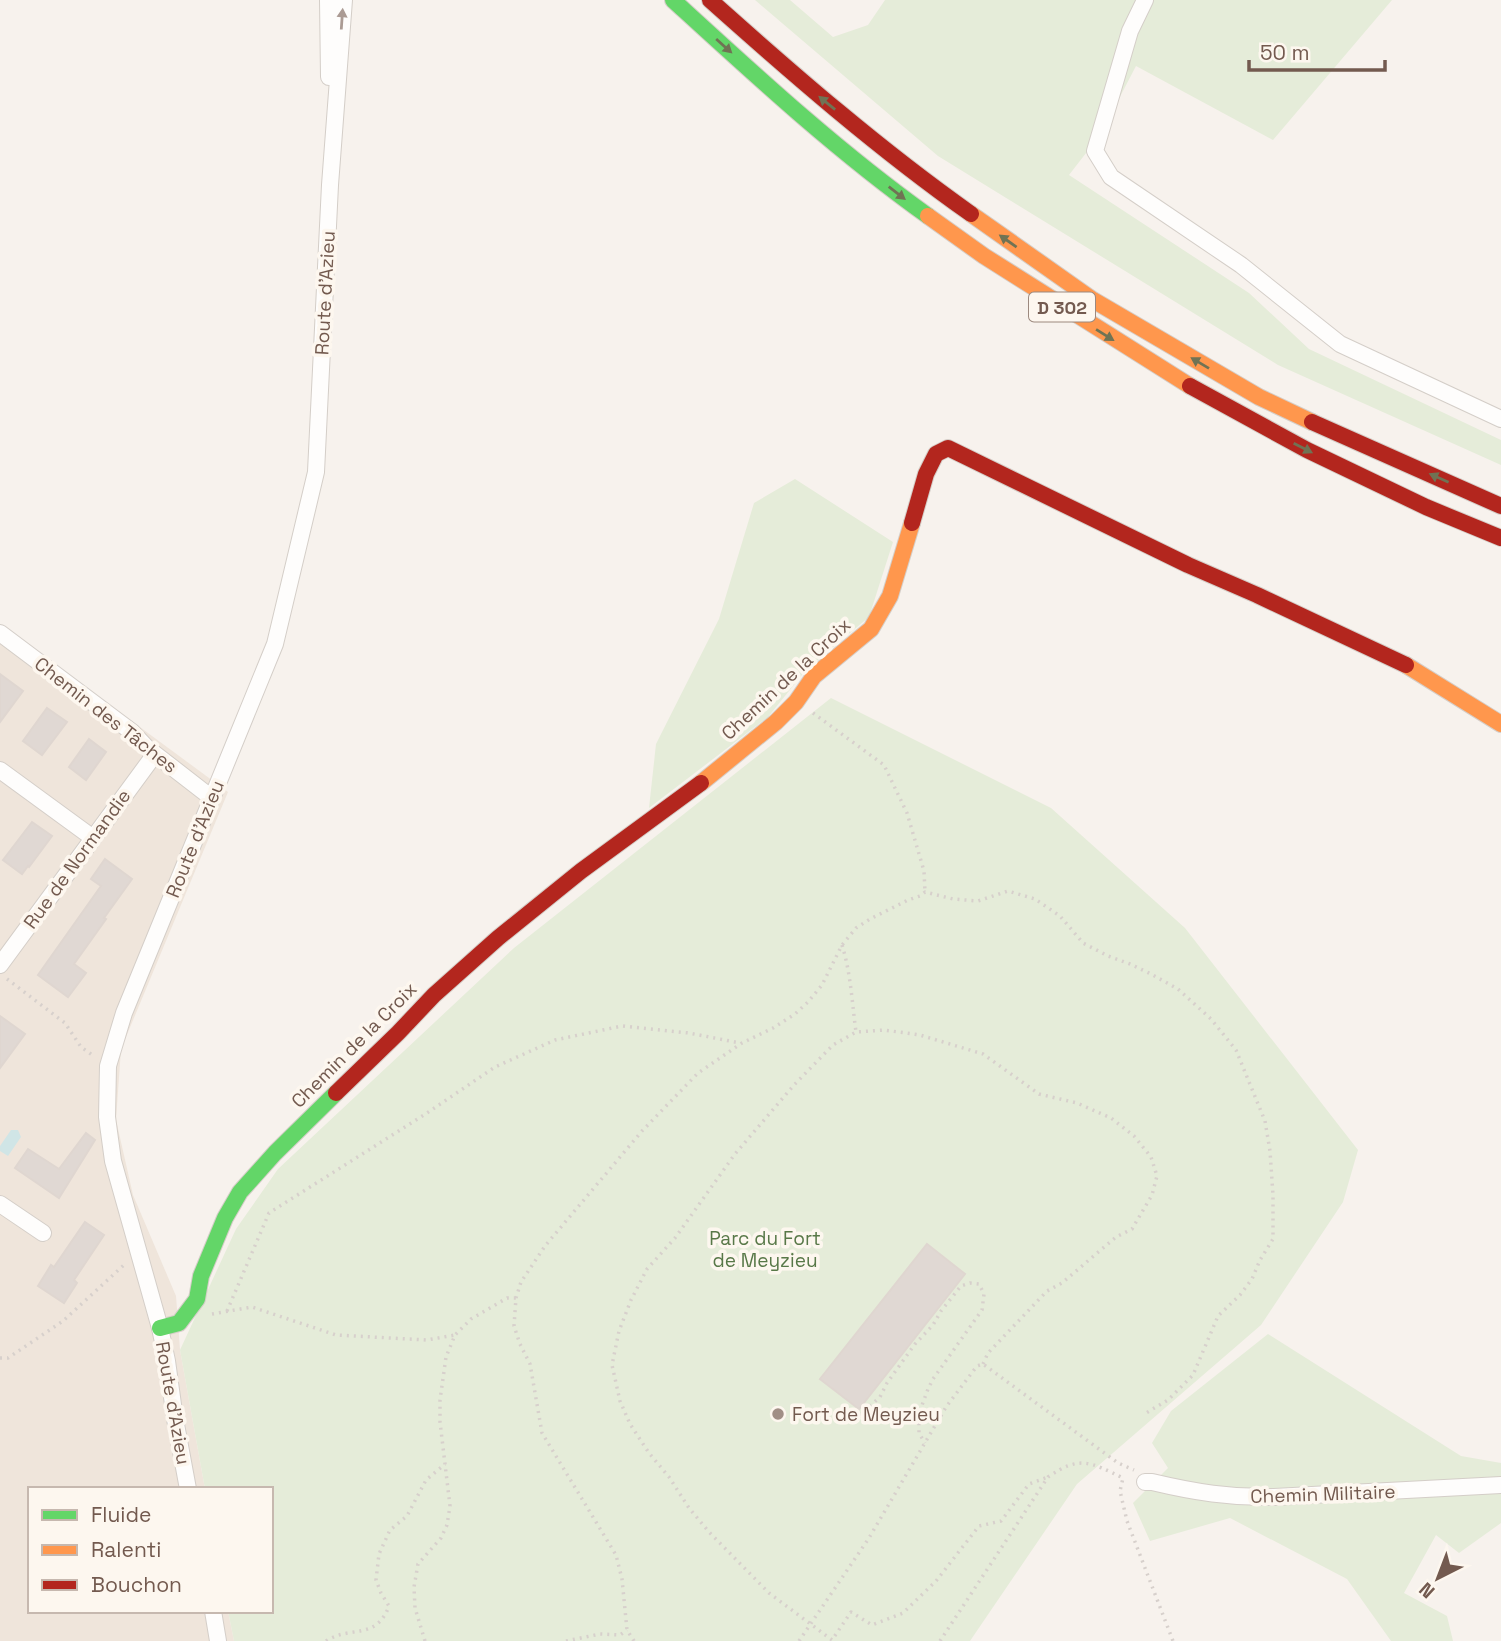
<svg xmlns="http://www.w3.org/2000/svg" width="1501" height="1641" viewBox="0 0 1501 1641" font-family="'Space Grotesk',sans-serif">
<rect width="100%" height="100%" fill="#f7f2ed"/>
<!-- residential -->
<path fill="#efe5db" d="M 0,624 L 228,792 L 121,1049 L 116,1120 L 133,1195 L 176,1296 L 180,1350 L 205,1489 L 30,1489 L 30,1611 L 228,1611 L 234,1641 L 0,1641 Z"/>
<!-- green -->
<path fill="#e5ecd9" d="M 755,0 L 790,0 L 833,37 L 868,25 L 885,0 L 1392,0 L 1273,140 L 1136,66 L 1100,135 L 1069,175 L 1249,293 L 1309,349 L 1501,440 L 1501,465 L 1278,365 L 938,156 Z
M 795,479 L 893,542 L 869,617 L 806,670 L 768,717 L 649,808 L 656,744 L 719,619 L 754,503 Z
M 831,698 L 1051,808 L 1185,928 L 1358,1150 L 1343,1202 L 1261,1325 L 1077,1484 L 970,1641 L 234,1641 L 228,1611 L 271,1611 L 271,1489 L 205,1489 L 180,1350 L 236,1229 L 278,1169 L 514,948 Z
M 1268,1334 L 1461,1456 L 1501,1463 L 1501,1523 L 1459,1553 L 1436,1535 L 1404,1593 L 1447,1616 L 1453,1641 L 1391,1641 L 1347,1579 L 1230,1518 L 1150,1541 L 1133,1503 L 1168,1468 L 1152,1443 L 1171,1411 Z"/>
<!-- water -->
<path fill="#d0e5e6" d="M 11,1130 L 18,1130 L 21,1137 L 8,1156 L 0,1151 L 0,1146 Z"/>
<!-- building -->
<path fill="#e0d8d3" stroke="#dfd6d0" stroke-width="2" d="M 0,674 L 23,691 L 0,722 Z
M 47,708 L 67,722 L 42,755 L 23,741 Z
M 89,739 L 106,752 L 86,780 L 69,767 Z
M 32,822 L 52,836 L 29,867 L 28,866 L 22,874 L 3,860 Z
M 105,859 L 132,879 L 104,918 L 106,919 L 74,964 L 86,973 L 68,997 L 38,975 L 101,886 L 91,879 Z
M 0,1016 L 25,1034 L 0,1068 Z
M 86,1133 L 95,1140 L 59,1198 L 15,1168 L 28,1149 L 59,1169 Z
M 85,1222 L 104,1235 L 74,1280 L 77,1283 L 64,1303 L 38,1286 L 51,1265 L 54,1267 Z
M 927,1244 L 965,1274 L 859,1409 L 820,1379 Z"/>
<g fill="none" stroke-linecap="round" stroke-linejoin="round">
<!-- street casing -->
<g stroke="#d4cec8" stroke-width="18">
<path id="street" d="M 328,0 L 329,77
M 1145,0 L 1130,31 L 1095,151 L 1111,177 L 1241,265 L 1340,344 L 1501,419
M 0,633 L 132,732 L 146,747 L 204,792 L 212,796
M 0,770 L 93,838
M 0,965 L 155,754
M 0,1204 L 43,1233
M 1145,1482 L 1152,1482 C 1194,1492 1231,1498 1274,1497 L 1501,1485
M 188,1489 L 175,1419 L 167,1361 L 160,1328 L 113,1161 L 107,1117 L 108,1066 L 124,1013 L 275,644 L 316,472 L 330,185 L 344,0
M 213,1611 L 218,1641"/>
</g>
<!-- fast casing -->
<g stroke="#d5cec8" stroke-width="18">
<path id="fast" d="M 673,0 C 755,75 837,151 928,216
M 160,1328 L 179,1323 L 197,1299 L 201,1276 L 225,1218 L 240,1192 L 275,1153 L 336,1093"/>
</g>
<!-- slow casing -->
<g stroke="#d5cec8" stroke-width="18">
<path id="slow" d="M 971,214 L 1093,300 L 1259,397 L 1312,422
M 928,216 L 984,256 L 1190,386
M 1406,665 L 1501,724
M 701,783 L 776,722 L 796,702 L 814,676 L 871,629 L 890,596 L 912,523"/>
</g>
<!-- jam casing -->
<g stroke="#d5cec8" stroke-width="18">
<path id="jam" d="M 710,0 C 794,75 879,149 971,214
M 1190,386 L 1307,450 L 1426,507 L 1501,538
M 1312,422 L 1501,506
M 912,523 L 926,474 L 936,454 L 948,448 L 1188,565 L 1257,595 L 1406,665
M 336,1093 L 398,1033 L 434,995 L 498,938 L 581,871 L 701,783"/>
</g>
<!-- path -->
<path stroke="#d7d0cc" stroke-width="3.5" stroke-dasharray="2 5" stroke-linecap="butt" d="M 813,713 L 884,765 L 907,813 L 924,871 L 925,892
M 842,945 C 851,974 852,1003 856,1032
M 7,979 L 65,1023 L 81,1047 L 95,1057
M 227,1311 L 269,1213 L 427,1113 L 495,1067 L 555,1040 L 622,1026 L 689,1033 L 740,1043
M 212,1314 L 252,1307 L 336,1335 L 427,1340 L 455,1335
M 0,1358 L 8,1358 L 63,1321 L 125,1264
M 983,1364 L 988,1353 L 1047,1291 L 1062,1283 L 1116,1237 L 1132,1229 L 1152,1195 L 1157,1176 L 1151,1157 L 1134,1136 L 1111,1118 L 1077,1103 L 1039,1094 L 983,1054 L 920,1035 L 884,1030 L 856,1032 L 833,1045 L 794,1085 L 735,1154 L 675,1238 L 647,1269 L 631,1300 L 619,1331 L 612,1365 L 620,1401 L 630,1424 L 649,1453 L 669,1477 L 689,1508 L 709,1532 L 769,1593 L 832,1640 L 851,1612 L 872,1625 L 903,1613 L 936,1581 L 979,1526 L 1001,1521 L 1029,1484 L 1048,1477
M 838,1418 L 861,1414 L 880,1397 L 887,1383 L 915,1344 L 933,1325 L 941,1311 L 961,1286 L 970,1283 L 979,1284 L 984,1294 L 982,1310 L 933,1379 L 928,1389 L 921,1408 L 919,1424 L 919,1433 L 925,1443
M 326,1641 C 350,1625 376,1641 389,1606 L 381,1593 L 376,1580 L 379,1554 L 390,1530 L 407,1516 L 426,1480 L 445,1464
M 425,1641 L 415,1608 L 414,1587 L 418,1564 L 441,1538 L 447,1525 L 450,1506 L 440,1422 L 440,1400 L 446,1357 L 455,1335 L 471,1319 L 507,1298 L 516,1298
M 566,1641 L 600,1634 L 620,1635 L 627,1630
M 634,1641 L 627,1630 L 622,1579 L 616,1555 L 542,1433 L 530,1364 L 520,1344 L 514,1326 L 516,1298 L 521,1282 L 545,1246 L 642,1131 L 698,1073 L 742,1043 L 773,1028 L 795,1014 L 808,1002 L 822,985 L 842,945 L 856,928 L 870,919 L 908,900 L 920,896 L 925,892 L 953,899 L 978,901 L 1008,891 L 1035,899 L 1060,916 L 1083,943 L 1108,956 L 1130,964 L 1151,974 L 1178,989 L 1211,1019 L 1236,1050 L 1265,1121 L 1270,1151 L 1273,1195 L 1273,1239 L 1260,1260 L 1252,1279 L 1240,1295 L 1218,1316 L 1193,1375 L 1168,1400 L 1146,1413
M 799,1641 L 869,1538 L 946,1407 L 977,1366 L 983,1364 L 1118,1463 L 1134,1470
M 940,1641 L 1048,1477 C 1080,1455 1090,1462 1123,1478 L 1120,1491 L 1127,1521 L 1173,1641"/>
<!-- street -->
<use href="#street" stroke="#fefdfc" stroke-width="16"/>
<!-- fast -->
<use href="#fast" stroke="#63d668" stroke-width="16"/>
<!-- slow -->
<use href="#slow" stroke="#ff974d" stroke-width="16"/>
<!-- jam -->
<use href="#jam" stroke="#b3261e" stroke-width="16"/>
</g>
<!-- one-way arrows -->
<defs><path id="oneway-solid" d="M-6-.8H1V-3.2L6.5 0L1 3.2V.8H-6Z" transform="scale(1.75)"/></defs>
<use fill="#ab9b94" href="#oneway-solid" transform="translate(342 19) rotate(-86)"/>
<g fill="#707354">
<use href="#oneway-solid" transform="translate(724 46) rotate(42)"/>
<use href="#oneway-solid" transform="translate(827 103) rotate(-141)"/>
<use href="#oneway-solid" transform="translate(897 193) rotate(38)"/>
<use href="#oneway-solid" transform="translate(1008 241) rotate(-145)"/>
<use href="#oneway-solid" transform="translate(1105 335) rotate(32)"/>
<use href="#oneway-solid" transform="translate(1200 363) rotate(-149)"/>
<use href="#oneway-solid" transform="translate(1303 448) rotate(27)"/>
<use href="#oneway-solid" transform="translate(1439 478) rotate(-156)"/>
</g>
<!-- markers -->
<circle fill="#a18f86" stroke="#fdf7ef" stroke-width="2.5" cx="778" cy="1414" r="7"/>
<g text-anchor="middle" dominant-baseline="central" stroke-width="7" stroke-linejoin="round" paint-order="stroke">
<!-- shield labels -->
<rect fill="#fdf7ef" stroke="#9c897f" stroke-width="2" x="1029" y="292.5" width="66" height="29" rx="5"/>
<g font-size="18" font-weight="bold" fill="#735a4f">
<text x="1062" y="307">D 302</text>
</g>
<!-- street labels -->
<g font-size="19" fill="#735a4f" stroke="#fdf7ef">
<text transform="translate(325 293) rotate(-87)">Route d'Azieu</text>
<text transform="translate(786 679) rotate(-43)">Chemin de la Croix</text>
<text transform="translate(106 715) rotate(38)">Chemin des Tâches</text>
<text transform="translate(195 839) rotate(-68)">Route d'Azieu</text>
<text transform="translate(77 859) rotate(-54)">Rue de Normandie</text>
<text transform="translate(354 1045) rotate(-45)">Chemin de la Croix</text>
<text transform="translate(173 1403) rotate(80)">Route d'Azieu</text>
<text transform="translate(1323 1494) rotate(-2)">Chemin Militaire</text>
</g>
<!-- park labels -->
<g font-size="19" fill="#587848" stroke="#fdf7ef">
<text x="765" y="1238">Parc du Fort<tspan x="765" dy="22">de Meyzieu</tspan></text>
</g>
<!-- poi labels -->
<g font-size="19" fill="#735a4f" stroke="#fdf7ef" text-anchor="start">
<text x="792" y="1414">Fort de Meyzieu</text>
</g>
</g>
<!-- legend -->
<rect x="28" y="1487" width="245" height="126" fill="#fdf7ef" stroke="#c6b8af" stroke-width="2"/>
<rect x="42" y="1510" width="35" height="10" fill="#63d668" stroke="#c6b8af" stroke-width="2"/>
<text x="91" y="1522" font-size="21" fill="#735a4f">Fluide</text>
<rect x="42" y="1545" width="35" height="10" fill="#ff974d" stroke="#c6b8af" stroke-width="2"/>
<text x="91" y="1557" font-size="21" fill="#735a4f">Ralenti</text>
<rect x="42" y="1580" width="35" height="10" fill="#b3261e" stroke="#c6b8af" stroke-width="2"/>
<text x="91" y="1592" font-size="21" fill="#735a4f">Bouchon</text>
<!-- north arrow -->
<g transform="translate(1438 1578) rotate(222)" stroke="#fdf7ef" stroke-width="5" paint-order="stroke">
<path d="M0-5L12 26L0 18L-12 26Z" fill="#735a4f"/>
<text y="-10" font-size="19" font-weight="bold" text-anchor="middle" fill="#735a4f">N</text>
</g>
<!-- scale -->
<path d="M1249 60v10h136v-10" fill="none" stroke="#735a4f" stroke-width="3.5"/>
<text x="1260" y="60" font-size="21" fill="#735a4f" stroke="#fdf7ef" stroke-width="5" paint-order="stroke">50 m</text>
</svg>
